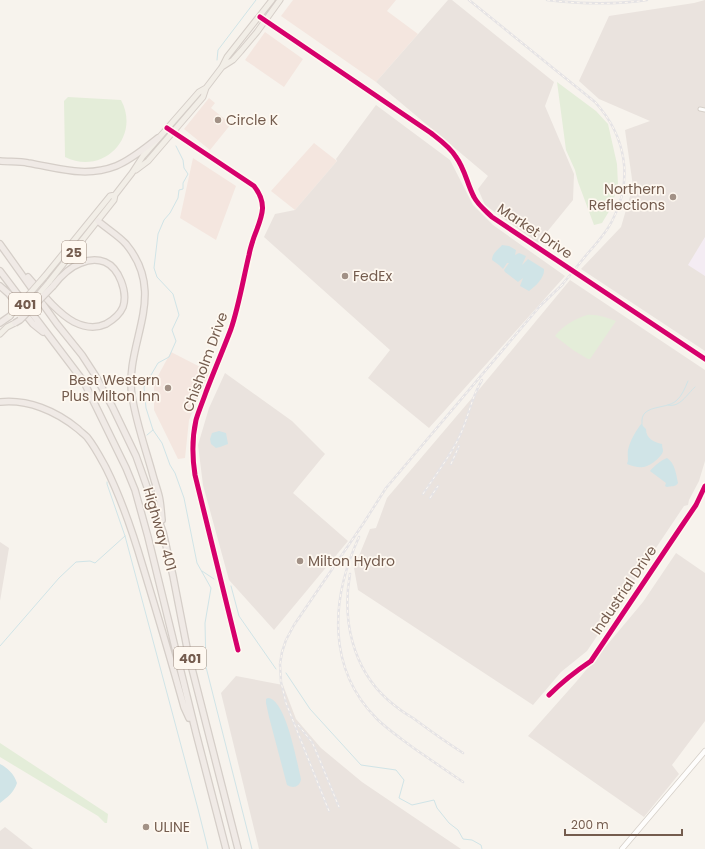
<svg xmlns="http://www.w3.org/2000/svg" width="705" height="849" viewBox="0 0 705 849" font-family="Poppins,sans-serif">
<rect width="100%" height="100%" fill="#f7f3ed"/>
<!-- commercial -->
<path fill="#f4e6df" d="M 293,0 L 396,0 L 387,11 L 418,34 L 376,82 L 281,16 Z
M 265,32 L 303,59 L 284,87 L 245,60 Z
M 209,98 L 215,103 L 211,108 L 231,124 L 210,150 L 184,129 Z
M 314,143 L 337,161 L 295,210 L 271,191 Z
M 193,158 L 236,186 L 216,240 L 180,218 Z
M 171,352 L 210,372 L 189,420 L 185,458 L 178,459 L 154,410 L 154,383 Z"/>
<!-- industrial -->
<path fill="#eae3de" d="M 448,0 L 452,0 L 554,82 L 545,106 L 574,174 L 573,200 L 538,243 L 485,205 L 478,189 L 488,176 L 376,82 Z
M 705,0 L 705,351 L 581,269 L 621,227 L 633,186 L 625,130 L 650,121 L 599,99 L 579,81 L 609,16 L 694,3 Z
M 376,105 L 450,160 L 473,205 L 493,225 L 565,276 L 429,428 L 368,378 L 390,350 L 264,237 L 275,214 L 295,210 L 337,161 L 336,159 Z
M 570,280 L 705,370 L 705,461 L 699,481 L 689,500 L 688,505 L 684,506 L 587,651 L 561,672 L 533,705 L 358,590 L 354,568 L 370,529 L 376,528 L 387,498 L 472,398 Z
M 225,373 L 292,421 L 325,454 L 293,493 L 348,541 L 274,630 L 229,580 L 203,485 L 198,445 L 209,408 Z
M 0,542 L 9,548 L 0,601 Z
M 676,553 L 705,573 L 705,721 L 672,765 L 679,774 L 644,817 L 528,736 L 576,682 L 643,602 Z
M 236,676 L 283,685 L 296,719 L 321,748 L 362,782 L 461,849 L 259,849 L 221,693 Z
M 5,827 L 33,849 L 0,849 L 0,831 Z"/>
<!-- education -->
<path fill="#f4ecf3" d="M 705,237 L 705,276 L 688,265 Z"/>
<!-- green -->
<path fill="#e4edd9" d="M 557,82 L 596,111 L 608,124 L 617,164 L 618,185 L 611,208 L 602,223 L 594,225 L 578,182 L 575,170 L 566,150 Z
M 68,97 L 121,100 C 141,137 103,176 65,157 L 64,101 Z
M 587,315 C 597,314 607,318 616,321 L 590,359 L 588,359 L 573,350 L 555,336 C 565,324 573,320 587,315 Z
M 0,743 L 108,814 L 107,823 L 105,823 L 98,816 L 83,807 L 0,757 Z"/>
<!-- water -->
<path fill="#d0e4e7" d="M 502,245 L 509,246 L 516,250 L 515,255 L 519,253 L 526,256 L 522,265 L 528,259 L 544,269 C 545,277 536,286 529,291 L 520,286 L 523,278 L 518,282 L 505,272 L 504,270 L 509,263 L 507,263 L 503,269 L 499,265 L 492,260 C 492,253 498,250 502,245 Z
M 642,423 L 643,426 L 646,429 C 646,439 654,442 662,444 C 662,447 663,449 663,451 C 662,457 649,467 643,467 C 639,468 632,466 627,464 C 629,459 627,455 628,450 C 630,441 636,430 642,423 Z
M 219,431 L 226,433 L 228,444 L 220,447 L 216,448 L 211,444 L 210,439 L 212,433 Z
M 667,458 C 675,463 676,474 678,483 C 676,487 671,486 667,487 L 665,486 L 666,483 L 650,471 C 654,466 661,460 667,458 Z
M 268,698 C 286,699 297,763 301,779 C 300,787 293,789 287,785 L 269,717 L 266,703 L 266,699 Z
M 0,764 C 8,768 14,774 17,783 C 14,792 8,797 0,803 Z"/>
<g fill="none" stroke-linecap="round" stroke-linejoin="round">
<!-- stream -->
<path stroke="#d0e4e7" stroke-width="1" d="M 217,60 L 218,50 L 256,0
M 176,146 L 183,160 L 184,168 L 188,174 L 183,183 L 183,189 L 179,190 L 178,198 L 170,213 L 164,220 L 158,234 L 154,268 L 157,277 L 173,294 L 179,315 L 172,330 L 176,341 L 169,357 L 158,363 L 144,387 L 146,408 L 153,430 L 162,443 L 170,465 L 175,473 L 184,498 L 197,563 L 211,588 L 205,623 L 206,667 L 252,849
M 668,405 C 680,408 687,394 695,387
M 642,423 C 640,404 665,410 676,401 C 682,396 685,388 688,381
M 147,435 L 153,430
M 107,482 L 107,484 L 125,536 L 198,809 L 208,849
M 202,571 L 214,579
M 231,586 L 239,616 L 276,669
M 0,646 L 59,578 L 76,562 L 90,561 L 95,563 L 125,536
M 286,673 L 310,709 L 361,765 L 396,770 L 404,780 L 399,798 L 412,805 L 434,800 L 437,808 L 449,823 L 458,830 L 463,839 L 472,840 L 481,845 L 482,849"/>
<!-- street casing -->
<g stroke="#d5cfc8" stroke-width="5">
<path id="street" d="M 260,17 L 431,133 C 440,140 450,147 456,157 C 465,169 467,184 474,197 C 478,205 486,211 492,217 L 705,359
M 700,109 L 705,110
M 173,132 L 254,186 C 269,205 261,218 254,237 C 252,243 250,249 249,255 C 243,280 239,305 231,329 C 223,350 214,371 206,392 C 203,401 199,410 196,420 C 192,438 192,456 195,475 L 238,650
M 549,695 C 562,682 576,671 591,661 L 681,527 L 696,505 L 705,486"/>
</g>
<!-- secondary casing -->
<g stroke="#d5cfc8" stroke-width="6">
<path id="secondary" d="M 622,849 L 705,751"/>
</g>
<!-- primary casing -->
<g stroke="#d5cec8" stroke-width="7">
<path id="primary" d="M 222,67 L 233,60 L 241,51 L 257,32 L 280,0
M 136,170 L 148,161 L 203,97 L 206,88 L 222,67 L 227,57 L 272,0
M 45,276 L 110,196 L 115,195
M 49,282 L 114,200 L 115,195 L 132,173 L 143,156 L 199,92 L 206,88
M 0,334 L 7,327 L 15,323"/>
</g>
<!-- highway casing -->
<g stroke="#d5cec8" stroke-width="8">
<path id="highway" d="M 0,161 C 9,162 19,161 28,163 C 59,168 85,178 116,166 C 131,160 145,148 158,138
M 98,221 C 106,228 119,236 126,244 C 169,296 124,342 132,396 C 136,422 145,447 152,472 C 154,480 157,488 159,496 C 161,504 161,512 162,520
M 0,244 L 57,324 L 82,355 L 95,375 L 112,406 L 136,456 L 163,532 L 173,576 L 188,653 L 238,849
M 0,271 L 84,382 L 126,468 L 135,490 L 148,537 L 196,733 L 226,849
M 28,277 C 40,291 57,313 74,322 C 84,327 95,329 106,324 C 113,320 120,314 123,307 C 128,292 119,268 105,262 C 97,259 88,260 81,263 C 70,267 60,277 53,286
M 0,286 L 9,294 L 33,324 L 43,332
M 0,323 L 10,316
M 0,402 C 28,399 56,411 78,429 C 81,432 84,434 87,437 C 95,447 100,457 106,468 C 122,500 133,533 143,567 C 157,613 171,660 184,707 L 189,718"/>
</g>
<!-- street -->
<use href="#street" stroke="#fefdfc" stroke-width="3"/>
<!-- secondary -->
<use href="#secondary" stroke="#fefdfc" stroke-width="4.5"/>
<!-- primary -->
<use href="#primary" stroke="#f2eee7" stroke-width="5"/>
<!-- highway -->
<use href="#highway" stroke="#f0eae6" stroke-width="5.5"/>
<!-- rail casing -->
<g stroke="#e5e3e5" stroke-width="2.5">
<path id="rail" d="M 469,0 L 595,102 C 626,136 634,180 612,221 C 606,233 597,243 588,253 C 578,265 569,277 559,288
M 547,0 C 580,4 614,5 647,0
M 451,464 L 459,446
M 423,494 C 436,474 452,454 461,433 C 469,415 472,396 482,380
M 430,498 L 438,486
M 359,537 C 331,598 326,668 377,719 C 388,730 402,739 415,749 C 431,760 447,771 463,782
M 350,574 C 342,619 352,668 388,700 C 396,707 404,713 413,718 C 429,730 446,742 463,753
M 298,725 L 312,742 L 316,751 L 339,807
M 329,811 L 286,703 L 281,682 L 280,664 L 282,652 L 286,640 L 294,625 L 363,524 L 386,488 L 540,306 L 563,284"/>
</g>
<!-- rail -->
<use href="#rail" stroke="#fef8f0" stroke-width="1" stroke-dasharray="3" stroke-linecap="butt"/>
<!-- primary-bridge casing -->
<g stroke="#d5cec8" stroke-width="7" stroke-linecap="butt">
<path id="primary-bridge" d="M 10,316 L 45,276
M 20,316 L 49,282"/>
</g>
<!-- highway-bridge casing -->
<g stroke="#d5cec8" stroke-width="8" stroke-linecap="butt">
<path id="highway-bridge" d="M 15,323 L 20,320 L 53,286"/>
</g>
<!-- primary-bridge -->
<use href="#primary-bridge" stroke="#f2eee7" stroke-width="5"/>
<!-- highway-bridge -->
<use href="#highway-bridge" stroke="#f0eae6" stroke-width="5.5"/>
<!-- cycleway casing -->
<g stroke="#fef8f0" stroke-width="8">
<path id="cycleway" d="M 260,17 L 431,133 C 440,140 450,147 456,157 C 465,169 467,184 474,197 C 478,205 486,211 492,217 L 705,359
M 167,128 L 254,186 C 269,205 261,218 254,237 C 252,243 250,249 249,255 C 243,280 239,305 231,329 C 223,350 214,371 206,392 C 203,401 199,410 196,420 C 192,438 192,456 195,475 L 238,650
M 549,695 C 562,682 576,671 591,661 L 681,527 L 696,505 L 705,486"/>
</g>
<!-- cycleway -->
<use href="#cycleway" stroke="#d6006c" stroke-width="5"/>
</g>
<!-- markers -->
<g fill="#a29186" stroke="#fef8f0" stroke-width="1.5">
<circle cx="218" cy="120" r="4"/>
<circle cx="673" cy="197" r="4"/>
<circle cx="345" cy="276" r="4"/>
<circle cx="168" cy="388" r="4"/>
<circle cx="300" cy="561" r="4"/>
<circle cx="146" cy="827" r="4"/>
</g>
<g text-anchor="middle" dominant-baseline="central" stroke-width="3.5" stroke-linejoin="round" paint-order="stroke">
<!-- shield labels -->
<g fill="#fef8f0" stroke="#9d8b7f" stroke-width="1">
<rect x="62" y="241" width="24" height="22" rx="3"/>
<rect x="9" y="293" width="32" height="22" rx="3"/>
<rect x="174" y="647" width="32" height="22" rx="3"/>
</g>
<g font-size="13" font-weight="bold" fill="#745c4e">
<text x="74" y="252">25</text>
<text x="25" y="304">401</text>
<text x="190" y="658">401</text>
</g>
<!-- poi labels -->
<g font-size="14" fill="#745c4e" stroke="#fef8f0" text-anchor="start">
<text x="226" y="120">Circle K</text>
<text x="665" y="189" text-anchor="end">Northern<tspan x="665" dy="16">Reflections</tspan></text>
<text x="353" y="276">FedEx</text>
<text x="160" y="380" text-anchor="end">Best Western<tspan x="160" dy="16">Plus Milton Inn</tspan></text>
<text x="308" y="561">Milton Hydro</text>
<text x="154" y="827">ULINE</text>
</g>
<!-- street labels -->
<g font-size="14" fill="#745c4e" stroke="#fef8f0">
<text transform="translate(535 231) rotate(34)">Market Drive</text>
<text transform="translate(205 362) rotate(-70)">Chisholm Drive</text>
<text transform="translate(160 529) rotate(74)">Highway 401</text>
<text transform="translate(624 590) rotate(-56)">Industrial Drive</text>
</g>
</g>
<!-- scale -->
<path d="M565 829v6h117v-6" fill="none" stroke="#745c4e" stroke-width="2"/>
<text x="571" y="829" font-size="12" fill="#745c4e" stroke="#fef8f0" stroke-width="3" paint-order="stroke">200 m</text>
</svg>
